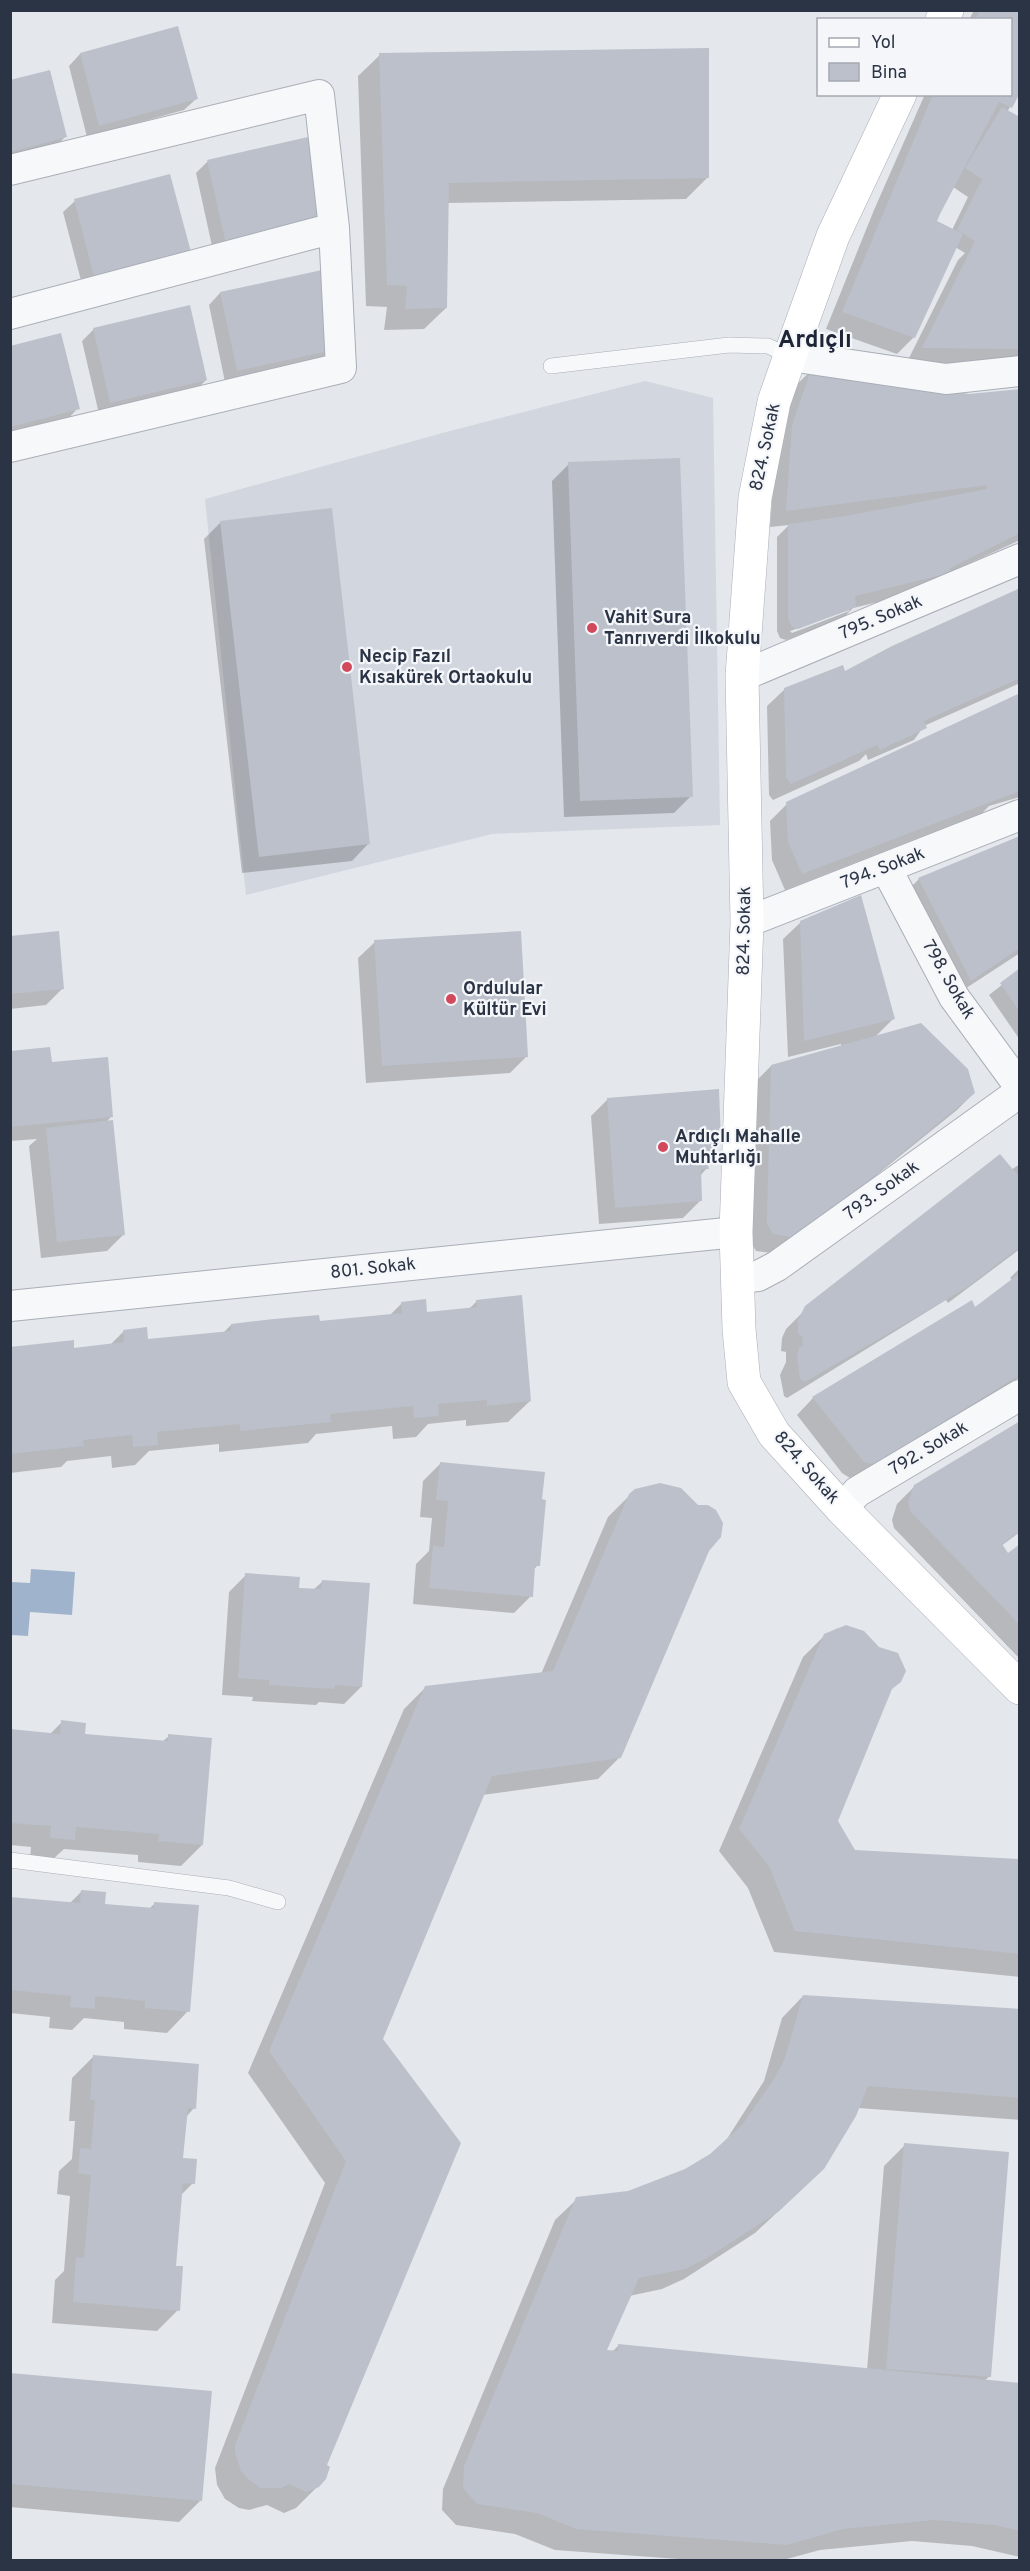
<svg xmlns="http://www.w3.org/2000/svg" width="1030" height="2571" viewBox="0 0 1030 2571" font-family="Overpass,sans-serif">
<rect width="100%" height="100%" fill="#e4e7ec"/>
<!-- built -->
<path fill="#d2d6de" d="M 645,381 L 713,398 L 720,825 L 492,834 L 246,895 L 205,499 L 446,432 Z"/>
<!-- water -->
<path fill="#9fb4cc" d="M 31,1569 L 75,1572 L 72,1615 L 30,1612 L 28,1636 L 11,1635 L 11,1582 L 30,1583 Z"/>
<!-- shadow -->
<path fill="#0003" fill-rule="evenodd" d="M 974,10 L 1020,10 L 1020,90 L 1007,112 L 1020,119 L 1020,364 L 906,364 L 958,260 L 965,253 L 955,247 L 914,337 L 897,354 L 826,329 L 874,210 L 925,94 L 1010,94 L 1010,20 L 969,20 ZM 953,187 L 968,197 L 952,230 L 935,222 Z
M 177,28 L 196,99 L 184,110 L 87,137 L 69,66 L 80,54 Z
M 380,55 L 707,178 L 686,199 L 447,203 L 446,308 L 424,329 L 384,330 L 387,307 L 366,306 L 358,76 Z
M 10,81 L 65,137 L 54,148 L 10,159 Z
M 207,162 L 314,232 L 214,255 L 196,173 Z
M 75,201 L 189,251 L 83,288 L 63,212 Z
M 220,293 L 337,348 L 325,360 L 225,382 L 209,305 Z
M 94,329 L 206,380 L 194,392 L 99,414 L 82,341 Z
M 10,347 L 78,408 L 67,420 L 10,435 Z
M 813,369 L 969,395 L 1020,390 L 1020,540 L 946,574 L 932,589 L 853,608 L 843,618 L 786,640 L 780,638 L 777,631 L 777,537 L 789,525 L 770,527 L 776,444 L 795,386 ZM 849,610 L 849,611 L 792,633 L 790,631 Z
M 569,464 L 691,796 L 674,813 L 564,817 L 552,481 Z
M 221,522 L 368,844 L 352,861 L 242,873 L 204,539 Z
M 1020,590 L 1020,683 L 924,726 L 914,740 L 868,760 L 866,754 L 859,761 L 773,800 L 769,795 L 767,706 L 785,689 L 845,674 Z
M 1020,695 L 1020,797 L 989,806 L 982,813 L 785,890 L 772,860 L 770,821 L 787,804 Z
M 1020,838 L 1020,953 L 954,996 L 902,896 L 919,879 Z
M 801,922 L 893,1019 L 874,1038 L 974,1093 L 957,1110 L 869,1181 L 772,1253 L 756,1251 L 751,1242 L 754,1083 L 771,1066 L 841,1047 L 841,1044 L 788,1057 L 783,939 Z
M 10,937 L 63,988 L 46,1005 L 10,1009 Z
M 375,942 L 527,1056 L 510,1073 L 366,1083 L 358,958 Z
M 1020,971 L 1020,1040 L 989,995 Z
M 10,1053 L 50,1064 L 112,1116 L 105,1123 L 124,1234 L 107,1251 L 41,1258 L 29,1146 L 37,1139 L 10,1141 Z
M 608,1099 L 720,1142 L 705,1159 L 707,1168 L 700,1176 L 700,1201 L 683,1218 L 599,1224 L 591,1116 Z
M 1020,1164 L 1020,1249 L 948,1303 L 946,1300 L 787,1398 L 784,1396 L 780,1375 L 786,1362 L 786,1352 L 781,1351 L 782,1338 L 786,1329 L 803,1312 Z
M 1020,1268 L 1020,1377 L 853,1480 L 842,1473 L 797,1415 L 813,1398 L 975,1309 L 1012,1280 L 1010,1278 Z
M 477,1301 L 530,1401 L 508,1422 L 466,1426 L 466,1420 L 428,1424 L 416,1437 L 393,1439 L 392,1426 L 316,1434 L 308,1443 L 219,1452 L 219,1444 L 149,1451 L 135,1465 L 112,1468 L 111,1456 L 67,1461 L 61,1467 L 10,1473 L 10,1348 L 73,1349 L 109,1346 L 124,1331 L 147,1341 L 223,1333 L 231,1325 L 319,1323 L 389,1316 L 402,1303 L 426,1314 L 469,1309 Z
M 1020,1423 L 1020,1532 L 1001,1546 L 1007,1555 L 1020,1545 L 1020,1659 L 894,1528 L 892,1520 L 897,1504 L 915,1486 Z
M 440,1464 L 538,1565 L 533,1570 L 531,1596 L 514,1613 L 413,1604 L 416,1564 L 429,1551 L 432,1518 L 420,1517 L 423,1481 Z
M 630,1495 L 707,1552 L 620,1757 L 598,1779 L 482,1795 L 381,2039 L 318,2486 L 296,2508 L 284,2513 L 267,2505 L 249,2510 L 239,2508 L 225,2499 L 217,2485 L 215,2468 L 325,2183 L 248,2073 L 404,1709 L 425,1688 L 541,1674 L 608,1517 Z
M 246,1575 L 297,1589 L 313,1590 L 322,1582 L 361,1687 L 344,1704 L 319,1702 L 316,1705 L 252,1701 L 253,1697 L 222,1695 L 229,1592 Z
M 838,1628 L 854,1628 L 890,1691 L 836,1821 L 854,1851 L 1020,1861 L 1020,1977 L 774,1952 L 748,1888 L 719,1851 L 803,1657 L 825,1635 Z
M 62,1722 L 83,1736 L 162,1742 L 169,1736 L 202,1845 L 181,1866 L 138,1862 L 138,1855 L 64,1849 L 52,1860 L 30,1859 L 31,1847 L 10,1845 L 10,1731 L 50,1734 Z
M 81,1892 L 103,1905 L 149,1909 L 155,1903 L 188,2011 L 167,2033 L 124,2029 L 124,2022 L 84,2018 L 72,2030 L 49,2028 L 50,2017 L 10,2013 L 10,1899 L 69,1904 Z
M 803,1996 L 1020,2011 L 1020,2120 L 858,2108 L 801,2190 L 755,2233 L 684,2279 L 662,2289 L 629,2296 L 605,2352 L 612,2352 L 618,2346 L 867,2370 L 884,2166 L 905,2145 L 990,2376 L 984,2381 L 1020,2385 L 1020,2557 L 972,2546 L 912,2541 L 820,2550 L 783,2560 L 692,2560 L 555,2550 L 515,2534 L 456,2525 L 442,2510 L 443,2489 L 555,2220 L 577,2199 L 629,2193 L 686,2170 L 711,2155 L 725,2142 L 764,2081 L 782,2018 Z
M 94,2056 L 194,2108 L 186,2117 L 182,2159 L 193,2183 L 180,2196 L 174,2267 L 178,2310 L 157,2331 L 52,2323 L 55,2280 L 64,2271 L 70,2196 L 57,2194 L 59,2171 L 72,2159 L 75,2121 L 69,2121 L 72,2078 Z
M 10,2374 L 200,2501 L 179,2522 L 10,2507 Z"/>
<!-- building -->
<path fill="#bbc0ca" d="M 980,10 L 1020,10 L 1020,93 L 1012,108 L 999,102 L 940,214 L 937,221 L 963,234 L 915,338 L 842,312 L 933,94 L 1010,94 L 1010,20 L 975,20 Z
M 178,26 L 198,99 L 99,126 L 80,53 Z
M 709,48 L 709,178 L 449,183 L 447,308 L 405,309 L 407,286 L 387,285 L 379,53 Z
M 50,70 L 67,137 L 10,152 L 10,80 Z
M 1002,107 L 1020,117 L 1020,349 L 922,348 L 975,241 L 957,230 L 982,179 L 965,168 Z
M 308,137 L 327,221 L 226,244 L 207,160 Z
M 170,174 L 191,252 L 94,277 L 74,199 Z
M 322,270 L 338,349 L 237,371 L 220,292 Z
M 190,305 L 207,380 L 110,403 L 93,328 Z
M 61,333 L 80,409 L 10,427 L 10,346 Z
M 812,367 L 969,394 L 1020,389 L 1020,533 L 950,568 L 950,573 L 855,596 L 856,607 L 798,629 L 792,627 L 788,619 L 788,524 L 846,516 L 987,489 L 987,485 L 786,511 L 792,425 Z
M 680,458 L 693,797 L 580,801 L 568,462 Z
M 332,508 L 370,844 L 259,857 L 220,521 Z
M 1020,588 L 1020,678 L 924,721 L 927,728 L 880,750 L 877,745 L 791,784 L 786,778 L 784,688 L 843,665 L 845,671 L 892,646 Z
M 1020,693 L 1020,791 L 802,874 L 788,842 L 786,802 Z
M 1020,836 L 1020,948 L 971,981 L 918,878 Z
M 861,895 L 895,1019 L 804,1041 L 800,921 Z
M 59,931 L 64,989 L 10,994 L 10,936 Z
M 521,931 L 528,1057 L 382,1066 L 374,940 Z
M 1020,968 L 1020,1012 L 1000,983 Z
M 921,1023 L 968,1069 L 975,1093 L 870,1179 L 871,1181 L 791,1237 L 773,1234 L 767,1224 L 767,1216 L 771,1065 Z
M 50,1047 L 52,1062 L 108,1057 L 113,1117 L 10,1127 L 10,1051 Z
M 719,1089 L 721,1142 L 714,1142 L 714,1152 L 705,1154 L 709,1169 L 701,1169 L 702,1201 L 615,1208 L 607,1098 Z
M 113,1120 L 125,1235 L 57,1242 L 46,1128 Z
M 1000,1154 L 1020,1178 L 1020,1247 L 966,1288 L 805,1382 L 800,1379 L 797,1357 L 799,1348 L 803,1346 L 802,1336 L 798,1334 L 798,1320 L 805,1306 Z
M 1020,1273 L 1020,1375 L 878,1462 L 870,1464 L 864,1462 L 812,1397 L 972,1300 L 975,1307 Z
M 522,1295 L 531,1401 L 487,1406 L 487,1400 L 438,1404 L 439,1416 L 414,1418 L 413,1406 L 330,1414 L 331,1422 L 240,1431 L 240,1424 L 157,1432 L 158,1445 L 133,1447 L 132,1435 L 83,1440 L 84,1446 L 10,1454 L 10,1347 L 74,1340 L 74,1348 L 124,1342 L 123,1330 L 147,1327 L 148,1339 L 231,1331 L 231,1324 L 274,1319 L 319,1315 L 320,1321 L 402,1313 L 401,1302 L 426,1299 L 427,1312 L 477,1307 L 476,1300 Z
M 1020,1421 L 1020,1531 L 1002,1544 L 1008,1553 L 1020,1544 L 1020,1625 L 910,1511 L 908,1502 L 914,1485 Z
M 440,1462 L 545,1472 L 542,1499 L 546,1500 L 540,1566 L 535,1566 L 533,1597 L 429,1588 L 433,1546 L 444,1547 L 448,1501 L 436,1500 Z
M 660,1483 L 681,1488 L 698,1505 L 708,1505 L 716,1510 L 723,1523 L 721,1537 L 709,1551 L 621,1758 L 492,1776 L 383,2039 L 461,2143 L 327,2465 L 330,2467 L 326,2479 L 319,2487 L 306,2492 L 289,2484 L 281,2488 L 260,2488 L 247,2478 L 241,2471 L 235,2453 L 235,2445 L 346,2161 L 269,2051 L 425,1686 L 553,1671 L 629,1494 L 635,1489 Z
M 245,1573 L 300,1577 L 299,1588 L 321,1589 L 322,1580 L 370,1583 L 362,1687 L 335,1685 L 334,1689 L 269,1685 L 269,1680 L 238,1678 Z
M 846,1625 L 864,1631 L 879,1647 L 898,1653 L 906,1671 L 901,1682 L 892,1689 L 838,1821 L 855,1850 L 1020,1859 L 1020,1954 L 795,1931 L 769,1866 L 739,1829 L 824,1634 Z
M 61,1720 L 86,1723 L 85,1734 L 168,1741 L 168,1734 L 212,1738 L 203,1845 L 158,1841 L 159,1834 L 76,1827 L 75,1840 L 50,1838 L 51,1826 L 10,1823 L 10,1729 L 60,1734 Z
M 81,1890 L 106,1892 L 105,1904 L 154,1908 L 154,1902 L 199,1905 L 190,2012 L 145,2008 L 145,2001 L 95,1996 L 95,2009 L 70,2007 L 71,1996 L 10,1990 L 10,1897 L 80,1903 Z
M 803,1995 L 1020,2009 L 1020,2098 L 868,2086 L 856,2116 L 824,2169 L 778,2212 L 707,2258 L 685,2269 L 639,2278 L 607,2350 L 618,2351 L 618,2344 L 1020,2383 L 1020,2531 L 994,2525 L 934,2520 L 843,2529 L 787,2545 L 576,2529 L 537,2513 L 477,2504 L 463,2488 L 464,2466 L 576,2197 L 628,2191 L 685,2169 L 710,2154 L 742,2125 L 774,2079 L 785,2058 Z
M 93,2055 L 199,2064 L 196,2109 L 188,2108 L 183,2158 L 197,2159 L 195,2184 L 183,2183 L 176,2266 L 183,2266 L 180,2311 L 73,2302 L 76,2257 L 84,2258 L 91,2175 L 78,2173 L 80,2148 L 91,2149 L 95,2100 L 90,2100 Z
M 904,2143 L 1009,2152 L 991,2377 L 886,2369 Z
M 10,2373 L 212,2391 L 202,2501 L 10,2484 Z"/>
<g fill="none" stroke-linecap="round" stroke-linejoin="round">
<!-- lane casing -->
<g stroke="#a9aeb7" stroke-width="16">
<path id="lane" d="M 551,366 L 729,345 L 768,346 L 790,356
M 10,1860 L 229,1888 L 278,1902"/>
</g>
<!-- street casing -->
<g stroke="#a9aeb7" stroke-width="32">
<path id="street" d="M 10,170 L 319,95 L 334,228 L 341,368 L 10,447
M 10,314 L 334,228
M 790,356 L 946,379 L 1020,371
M 742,676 L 1020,559
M 886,868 L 954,997 L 1020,1087
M 747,922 L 1020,815
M 739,1278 L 758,1276 L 777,1266 L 1020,1092
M 10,1306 L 736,1232
M 842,1509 L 857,1492 L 1020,1395"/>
</g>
<!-- secondary casing -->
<g stroke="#a9aeb7" stroke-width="34">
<path id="secondary" d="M 942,20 L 947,10
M 900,94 L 833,236 L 790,356 L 774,402 L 755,498 L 742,676 L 747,922 L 736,1232 L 739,1329 L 744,1382 L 774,1434 L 842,1509 L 1020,1688"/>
</g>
<!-- lane -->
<use href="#lane" stroke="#f7f8fa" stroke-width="15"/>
<!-- street -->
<use href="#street" stroke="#f7f8fa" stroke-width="30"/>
<!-- secondary -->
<use href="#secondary" stroke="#fff" stroke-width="33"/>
</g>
<!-- markers -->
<g fill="#d1495b" stroke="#f4f6f9" stroke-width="2">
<circle cx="592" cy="628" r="6"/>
<circle cx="347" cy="667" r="6"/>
<circle cx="451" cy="999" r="6"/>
<circle cx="663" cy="1147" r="6"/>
</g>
<g text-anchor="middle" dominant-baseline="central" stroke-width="4.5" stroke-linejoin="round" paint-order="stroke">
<!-- street labels -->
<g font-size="18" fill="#2b3445" stroke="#f4f6f9">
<text transform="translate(766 447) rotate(-78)">824. Sokak</text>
<text transform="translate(881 618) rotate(-23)">795. Sokak</text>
<text transform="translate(883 869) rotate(-21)">794. Sokak</text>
<text transform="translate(745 931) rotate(-89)">824. Sokak</text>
<text transform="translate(948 980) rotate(60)">798. Sokak</text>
<text transform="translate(882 1191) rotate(-36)">793. Sokak</text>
<text transform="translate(373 1269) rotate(-6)">801. Sokak</text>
<text transform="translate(929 1449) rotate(-31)">792. Sokak</text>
<text transform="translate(806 1468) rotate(49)">824. Sokak</text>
</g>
<!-- poi labels -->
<g font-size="18" font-weight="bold" fill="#2b3445" stroke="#f4f6f9" text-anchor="start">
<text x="604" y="618">Vahit Sura<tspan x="604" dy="21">Tanrıverdi İlkokulu</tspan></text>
<text x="359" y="657">Necip Fazıl<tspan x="359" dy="21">Kısakürek Ortaokulu</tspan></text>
<text x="463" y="989">Ordulular<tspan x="463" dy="21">Kültür Evi</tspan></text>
<text x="675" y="1137">Ardıçlı Mahalle<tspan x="675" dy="21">Muhtarlığı</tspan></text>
</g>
<!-- district labels -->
<g font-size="24" font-weight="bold" fill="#1d2536" stroke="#f4f6f9">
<text x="815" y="341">Ardıçlı</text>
</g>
</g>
<!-- border -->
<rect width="1030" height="2571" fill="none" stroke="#2b3445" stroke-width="24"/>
<!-- legend -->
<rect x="817" y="18" width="195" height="78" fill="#f4f6f9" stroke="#a4a8b1" stroke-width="1.5"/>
<rect x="829" y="38" width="30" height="9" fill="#ffffff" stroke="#a4a8b1" stroke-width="1.5"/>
<text x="871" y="48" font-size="18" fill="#2b3445">Yol</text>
<rect x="829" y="63" width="30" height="18" fill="#bbc0ca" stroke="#a4a8b1" stroke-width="1.5"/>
<text x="871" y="78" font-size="18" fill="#2b3445">Bina</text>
</svg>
